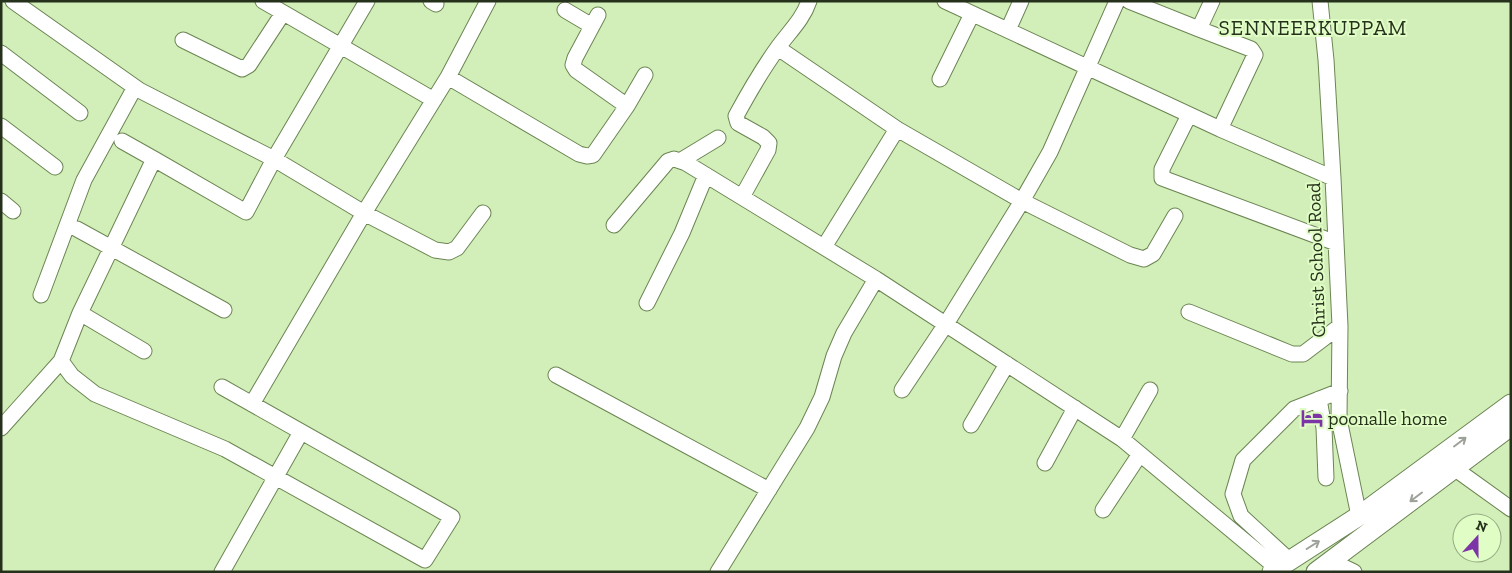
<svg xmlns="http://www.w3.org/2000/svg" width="1512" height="573" viewBox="0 0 1512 573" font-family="'Zilla Slab',serif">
<rect width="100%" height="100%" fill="#d3efb9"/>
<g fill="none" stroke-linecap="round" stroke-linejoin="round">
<!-- minor casing -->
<g stroke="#6b8553" stroke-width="17">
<path id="minor" d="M 13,1 L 139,90 L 274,159 L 364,213 L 435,250 L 449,252 L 457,248 L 483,213
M 263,1 L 434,100
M 431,1 L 436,4
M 945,1 L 1220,129 L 1333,178
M 1129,1 L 1199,29 L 1212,1
M 1320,1 L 1326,60 L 1333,178 L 1340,326 L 1339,419 L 1359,516
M 565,10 L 592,26
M 598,15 L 575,58 L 573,65 L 576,70 L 627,106
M 1199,29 L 1251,49 L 1255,55 L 1220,129
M 1008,30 L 1021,1
M 183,40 L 242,69 L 249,65 L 283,13
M 778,48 L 897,129 L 1022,201 L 1130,255 L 1144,259 L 1153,254 L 1175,216
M 1,53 L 80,113
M 448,77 L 579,154 L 587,156 L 593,155 L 627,106 L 645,75
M 940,79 L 972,14
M 1189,115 L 1162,169 L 1162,178 L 1336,243
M 1,126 L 55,167
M 122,141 L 154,159 L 246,212 L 274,159 L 367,1
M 680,161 L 718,138
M 742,197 L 768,150 L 769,143 L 763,137 L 738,123 L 736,116 C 749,92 763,68 779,46 C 790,31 803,19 809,1
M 1,201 L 13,211
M 614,225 L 668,161 L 674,159 L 686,163 L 876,279 L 1122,439 L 1277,568
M 77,229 L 224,310
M 824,247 L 897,129
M 41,295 L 84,180 L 135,87
M 647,303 L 682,233 L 706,175
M 1189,312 L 1292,354 L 1303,354 L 1340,326
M 80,313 L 154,159
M 144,351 L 80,313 L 61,361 L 72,376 L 95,394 L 225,449 L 425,560 L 452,517 L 222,387
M 556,375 L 769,490
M 902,390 L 946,324 L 1022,201 L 1050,152 L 1117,1
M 1319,399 L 1324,428 L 1326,478
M 252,404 L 364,213 L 448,77 L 488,1
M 971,425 L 1007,364
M 1,428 L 61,361
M 1122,439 L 1150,390
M 1045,463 L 1075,408
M 1447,463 L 1511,509
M 1103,510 L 1140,454
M 1289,560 L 1241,516 L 1233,494 L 1243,460 L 1294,409 L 1340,391
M 1331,561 L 1354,572
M 222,572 L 301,432
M 718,572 L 807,428 L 822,397 L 834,356 L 844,333 L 876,279"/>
</g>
<!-- major casing -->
<g stroke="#6b8553" stroke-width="21">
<path id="major" d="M 1272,572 L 1359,516 L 1511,404
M 1316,572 L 1511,426"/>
</g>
<!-- minor -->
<use href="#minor" stroke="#fff" stroke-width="15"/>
<!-- major -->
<use href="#major" stroke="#fff" stroke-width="19"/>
</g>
<!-- one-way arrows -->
<defs><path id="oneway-shaft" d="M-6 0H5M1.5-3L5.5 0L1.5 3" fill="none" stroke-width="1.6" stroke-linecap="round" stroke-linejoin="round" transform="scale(1.25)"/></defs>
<g stroke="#9da299">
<use href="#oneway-shaft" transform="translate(1460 442) rotate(-37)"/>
<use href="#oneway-shaft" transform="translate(1416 497) rotate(143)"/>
<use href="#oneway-shaft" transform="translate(1313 545) rotate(-32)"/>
</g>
<!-- icons -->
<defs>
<g id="hotel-bare" transform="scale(1.725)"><path d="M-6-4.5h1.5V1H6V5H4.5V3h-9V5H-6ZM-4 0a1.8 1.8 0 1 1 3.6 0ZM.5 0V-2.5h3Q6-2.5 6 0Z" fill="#7c34a6" stroke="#e0fdc6" stroke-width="2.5" paint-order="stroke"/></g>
</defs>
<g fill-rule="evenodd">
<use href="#hotel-bare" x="1312" y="418"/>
</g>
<g text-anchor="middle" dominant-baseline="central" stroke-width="4" stroke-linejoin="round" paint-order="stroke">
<!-- street labels -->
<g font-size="19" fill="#26311c" stroke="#e0fdc6">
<text transform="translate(1316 260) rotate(-92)">Christ School Road</text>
</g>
<!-- poi labels -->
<g font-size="19" fill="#26311c" stroke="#e0fdc6" text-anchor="start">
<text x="1328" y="418">poonalle home</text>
</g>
<!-- quarter labels -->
<g font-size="21" letter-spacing="1" fill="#26311c" stroke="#e0fdc6">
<text x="1313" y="27">SENNEERKUPPAM</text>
</g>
</g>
<!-- border -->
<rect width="1512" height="573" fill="none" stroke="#26311c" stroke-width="5"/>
<!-- north arrow -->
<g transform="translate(1477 538) rotate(21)"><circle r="24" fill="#e0fdc6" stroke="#96ab82"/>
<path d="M0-4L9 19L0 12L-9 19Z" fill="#7c34a6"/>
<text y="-8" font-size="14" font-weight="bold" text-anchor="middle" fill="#26311c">N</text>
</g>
</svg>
